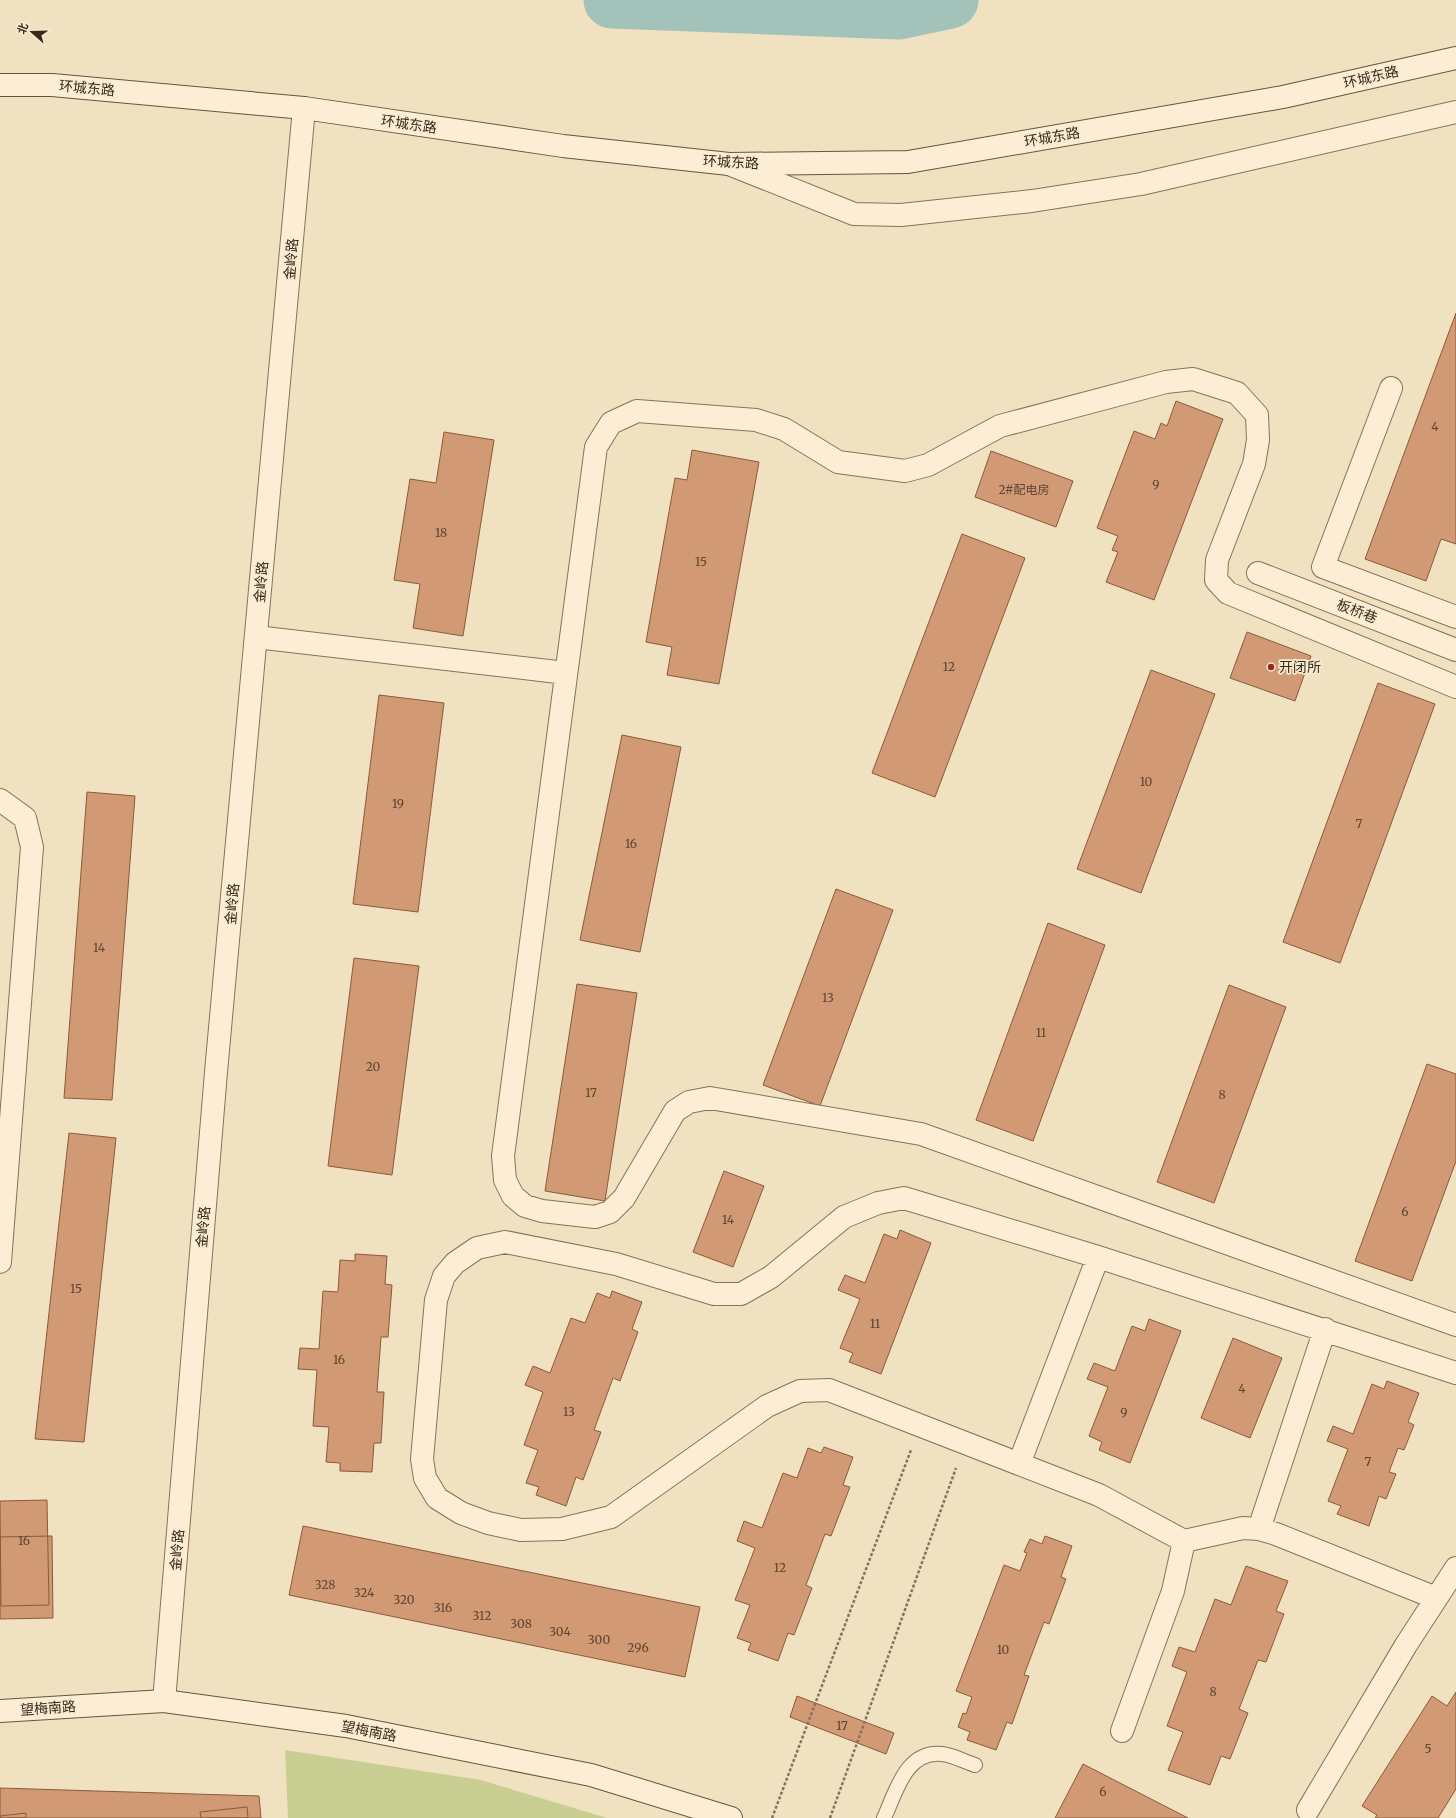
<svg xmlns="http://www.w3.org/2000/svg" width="1456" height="1818" viewBox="0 0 1456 1818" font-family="Merriweather,'Noto Sans SC',serif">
<rect width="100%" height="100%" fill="#f0e1c0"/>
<!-- green -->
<path fill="#c9cf93" d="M 285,1750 L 481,1780 L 607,1818 L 288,1818 Z"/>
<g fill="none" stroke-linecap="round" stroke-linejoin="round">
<!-- river -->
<path stroke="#a3c2b9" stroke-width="57" d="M 612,0 L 898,11 L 950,0"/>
</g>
<!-- building -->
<path fill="#d19974" stroke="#8b5a3b" d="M 1456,313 L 1456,544 L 1441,539 L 1426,581 L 1365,559 Z
M 1176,401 L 1223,419 L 1154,600 L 1106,582 L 1118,552 L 1112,550 L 1118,536 L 1097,528 L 1134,431 L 1155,439 L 1161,423 L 1167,426 Z
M 444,432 L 494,440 L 463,636 L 413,628 L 420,584 L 394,580 L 410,479 L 436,483 Z
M 692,450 L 759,462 L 719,684 L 667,675 L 672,647 L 646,642 L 675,478 L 687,480 Z
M 991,451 L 1073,481 L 1056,527 L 975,497 Z
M 962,534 L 1025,558 L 935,797 L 872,773 Z
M 1247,632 L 1311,656 L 1295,701 L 1230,678 Z
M 1151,670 L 1215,694 L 1141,893 L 1077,869 Z
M 1378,683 L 1435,704 L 1340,963 L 1283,942 Z
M 379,695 L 444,703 L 418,912 L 353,904 Z
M 622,735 L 681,747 L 640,952 L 580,940 Z
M 87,792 L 135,796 L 112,1100 L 64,1098 Z
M 836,889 L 893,910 L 820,1106 L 763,1085 Z
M 1048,923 L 1105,945 L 1033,1141 L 976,1120 Z
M 354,958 L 419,966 L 392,1175 L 328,1166 Z
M 577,984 L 637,993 L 605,1201 L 545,1191 Z
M 1229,985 L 1286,1007 L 1214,1203 L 1157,1182 Z
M 1427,1064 L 1456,1074 L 1456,1161 L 1412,1281 L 1355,1261 Z
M 69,1133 L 116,1138 L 84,1442 L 35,1439 Z
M 724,1171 L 764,1186 L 733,1267 L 693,1252 Z
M 900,1230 L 931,1243 L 881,1374 L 849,1362 L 853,1353 L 840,1348 L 860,1299 L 838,1290 L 845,1275 L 865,1283 L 884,1234 L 897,1239 Z
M 355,1254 L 387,1256 L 385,1284 L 392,1285 L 388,1337 L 381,1337 L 377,1392 L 384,1392 L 381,1443 L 374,1443 L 372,1472 L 340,1471 L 340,1463 L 326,1462 L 329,1427 L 313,1426 L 317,1370 L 298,1369 L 300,1348 L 319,1349 L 323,1291 L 338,1292 L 340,1260 L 355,1261 Z
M 612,1291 L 642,1302 L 632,1329 L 638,1332 L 620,1381 L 613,1378 L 594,1430 L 601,1432 L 583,1480 L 576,1477 L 566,1506 L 536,1495 L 539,1487 L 526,1483 L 538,1450 L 524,1445 L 543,1392 L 525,1385 L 533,1366 L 550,1373 L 571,1318 L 585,1323 L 597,1293 L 610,1298 Z
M 1149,1319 L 1181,1331 L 1130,1463 L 1099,1450 L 1102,1442 L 1089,1436 L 1108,1387 L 1087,1379 L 1094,1363 L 1115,1371 L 1132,1326 L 1145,1331 Z
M 1233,1338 L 1282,1358 L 1250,1438 L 1201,1418 Z
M 1387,1381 L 1419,1393 L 1408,1422 L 1414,1425 L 1404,1450 L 1398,1448 L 1389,1472 L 1396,1474 L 1386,1499 L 1379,1496 L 1369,1526 L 1337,1514 L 1341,1506 L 1328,1501 L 1348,1449 L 1327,1441 L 1333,1426 L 1353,1434 L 1372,1384 L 1384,1389 Z
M 824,1447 L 853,1457 L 843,1485 L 850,1487 L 831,1536 L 825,1534 L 806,1585 L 812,1588 L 794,1635 L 788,1633 L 778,1661 L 748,1650 L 751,1643 L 737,1638 L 750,1605 L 735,1600 L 755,1548 L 737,1541 L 744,1521 L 762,1528 L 783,1473 L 797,1478 L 808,1448 L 821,1453 Z
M 47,1500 L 49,1605 L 1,1606 L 0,1501 Z
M 303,1526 L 700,1607 L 685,1677 L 289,1595 Z
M 52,1536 L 53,1618 L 0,1619 L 0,1537 Z
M 1045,1536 L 1072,1546 L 1061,1577 L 1066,1579 L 1049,1624 L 1044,1622 L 1024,1675 L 1029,1676 L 1012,1724 L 1007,1722 L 996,1750 L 967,1740 L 970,1732 L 958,1727 L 963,1713 L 966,1714 L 972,1697 L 956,1691 L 1004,1565 L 1020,1571 L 1027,1553 L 1024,1552 L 1030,1539 L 1042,1544 Z
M 1246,1566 L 1288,1581 L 1276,1611 L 1284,1614 L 1266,1662 L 1258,1660 L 1239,1709 L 1248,1713 L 1230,1759 L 1221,1756 L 1210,1785 L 1168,1770 L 1183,1732 L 1167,1726 L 1187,1672 L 1172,1666 L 1179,1647 L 1195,1652 L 1215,1599 L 1231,1605 Z
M 1456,1692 L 1456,1789 L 1438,1818 L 1375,1818 L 1377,1815 L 1362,1806 L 1432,1696 L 1447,1706 Z
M 797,1696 L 894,1733 L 886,1754 L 790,1717 Z
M 1083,1764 L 1188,1818 L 1055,1818 Z
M 0,1788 L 259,1796 L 261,1818 L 0,1818 Z
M 247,1807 L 248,1818 L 201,1818 L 200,1812 Z
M 26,1813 L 26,1818 L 0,1818 L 0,1816 Z"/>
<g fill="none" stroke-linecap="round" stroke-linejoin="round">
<!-- service casing -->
<g stroke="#8b7157" stroke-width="16">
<path id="service" d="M 884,1818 C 896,1792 906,1750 942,1754 C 953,1755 965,1762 975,1765"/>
</g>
<!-- minor casing -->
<g stroke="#8b7157" stroke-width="24">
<path id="minor" d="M 729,164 L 854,214 L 901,215 L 1032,201 L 1141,184 L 1456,112
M 1391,388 L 1323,567 L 1456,617
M 1258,573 L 1456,650
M 256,637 L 566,673
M 1456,687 L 1228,593 L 1216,580 L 1217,560 L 1254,464 L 1258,440 L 1257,415 L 1237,393 L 1193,379 L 1166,382 L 1000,426 L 928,465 L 905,471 L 838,462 L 784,429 L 756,420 L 637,411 L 611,423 L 596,447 L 503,1156 L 505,1180 L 513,1196 L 525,1206 L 542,1211 L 595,1217 L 610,1212 L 624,1198 L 675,1111 L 689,1102 L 710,1098 L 921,1134 L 1456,1325
M 0,800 L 25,818 L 32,847 L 0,1262
M 1019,1464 L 1098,1257
M 1259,1529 L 1325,1329
M 1436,1598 L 1276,1534 L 1259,1529 L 1243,1528 L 1184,1541 L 1099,1495 L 829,1390 L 800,1391 L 767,1406 L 611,1517 L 562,1529 L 521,1530 L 488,1523 L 461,1513 L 437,1498 L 425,1478 L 422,1459 L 436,1300 L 444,1276 L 455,1263 L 477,1248 L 505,1242 L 616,1264 L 714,1294 L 741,1294 L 771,1277 L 844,1217 L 878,1203 L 904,1198 L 1098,1257 L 1456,1373
M 1122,1731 L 1173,1591 L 1184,1541
M 1308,1810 L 1406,1645 L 1456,1568"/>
</g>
<!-- tertiary casing -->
<g stroke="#8b7157" stroke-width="24">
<path id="tertiary" d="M 164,1701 L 216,1072 L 304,108"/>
</g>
<!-- secondary casing -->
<g stroke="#6c523a" stroke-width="24">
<path id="secondary" d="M 0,85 L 52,85 L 304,108 L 563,146 L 729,164 L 908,162 L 1283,97 L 1456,58
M 0,1711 L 164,1701 L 346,1726 L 591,1775 L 731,1818"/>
</g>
<!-- path -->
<path stroke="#8b7157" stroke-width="2.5" stroke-dasharray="3 2" stroke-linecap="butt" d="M 772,1818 L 911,1450
M 830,1818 L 956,1468"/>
<!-- service -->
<use href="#service" stroke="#fbeed4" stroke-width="14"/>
<!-- minor -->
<use href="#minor" stroke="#fbeed4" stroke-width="22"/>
<!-- tertiary -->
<use href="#tertiary" stroke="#fbeed4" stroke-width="22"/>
<!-- secondary -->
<use href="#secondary" stroke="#fbeed4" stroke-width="22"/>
</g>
<!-- markers -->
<circle fill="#9d2326" stroke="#f7ebd0" stroke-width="1.5" cx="1271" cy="667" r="4"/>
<g text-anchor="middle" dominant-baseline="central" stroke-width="3.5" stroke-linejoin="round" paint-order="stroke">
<!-- number labels -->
<g font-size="12" fill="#5f4632">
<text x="1435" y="426">4</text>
<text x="1156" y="484">9</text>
<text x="1024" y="489">2#配电房</text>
<text x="441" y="532">18</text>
<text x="701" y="561">15</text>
<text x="949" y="666">12</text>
<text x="1146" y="781">10</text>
<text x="398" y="803">19</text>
<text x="1359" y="823">7</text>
<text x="631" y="843">16</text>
<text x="99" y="947">14</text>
<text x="828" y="997">13</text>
<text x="1041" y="1032">11</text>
<text x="373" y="1066">20</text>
<text x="591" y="1092">17</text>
<text x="1222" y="1094">8</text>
<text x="1405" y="1211">6</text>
<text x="728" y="1219">14</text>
<text x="76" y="1288">15</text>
<text x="875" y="1323">11</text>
<text x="339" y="1359">16</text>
<text x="1242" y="1388">4</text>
<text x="569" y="1411">13</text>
<text x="1124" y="1412">9</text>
<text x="1368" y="1461">7</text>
<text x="24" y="1540">16</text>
<text x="780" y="1567">12</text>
<text x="325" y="1584">328</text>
<text x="364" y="1592">324</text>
<text x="404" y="1599">320</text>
<text x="443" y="1607">316</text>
<text x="482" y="1615">312</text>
<text x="521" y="1623">308</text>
<text x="560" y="1631">304</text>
<text x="599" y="1639">300</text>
<text x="638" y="1647">296</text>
<text x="1003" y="1649">10</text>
<text x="1213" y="1691">8</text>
<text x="842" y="1725">17</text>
<text x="1428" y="1748">5</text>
<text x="1103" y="1791">6</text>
</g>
<!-- street labels -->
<g font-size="14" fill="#392a1c" stroke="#f7ebd0">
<text transform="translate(1371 77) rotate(-13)">环城东路</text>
<text transform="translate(87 88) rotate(5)">环城东路</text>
<text transform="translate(409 124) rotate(8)">环城东路</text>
<text transform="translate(1052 137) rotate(-10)">环城东路</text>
<text transform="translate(731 162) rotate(3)">环城东路</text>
<text transform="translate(291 259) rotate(-85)">金岭路</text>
<text transform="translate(261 582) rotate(-85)">金岭路</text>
<text transform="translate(1357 611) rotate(21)">板桥巷</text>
<text transform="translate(232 904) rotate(-85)">金岭路</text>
<text transform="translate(203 1227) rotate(-85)">金岭路</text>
<text transform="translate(177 1550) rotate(-85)">金岭路</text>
<text transform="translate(48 1708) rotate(-4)">望梅南路</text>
<text transform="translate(369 1731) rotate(11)">望梅南路</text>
</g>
<!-- poi labels -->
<g font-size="14" fill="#392a1c" stroke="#f7ebd0" text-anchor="start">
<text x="1279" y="667">开闭所</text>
</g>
</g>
<!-- north arrow -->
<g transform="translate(32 32) rotate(290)" stroke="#f7ebd0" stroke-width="3" paint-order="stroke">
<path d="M0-3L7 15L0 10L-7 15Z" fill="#392a1c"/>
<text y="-6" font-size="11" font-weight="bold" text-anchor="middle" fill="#392a1c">北</text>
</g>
</svg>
